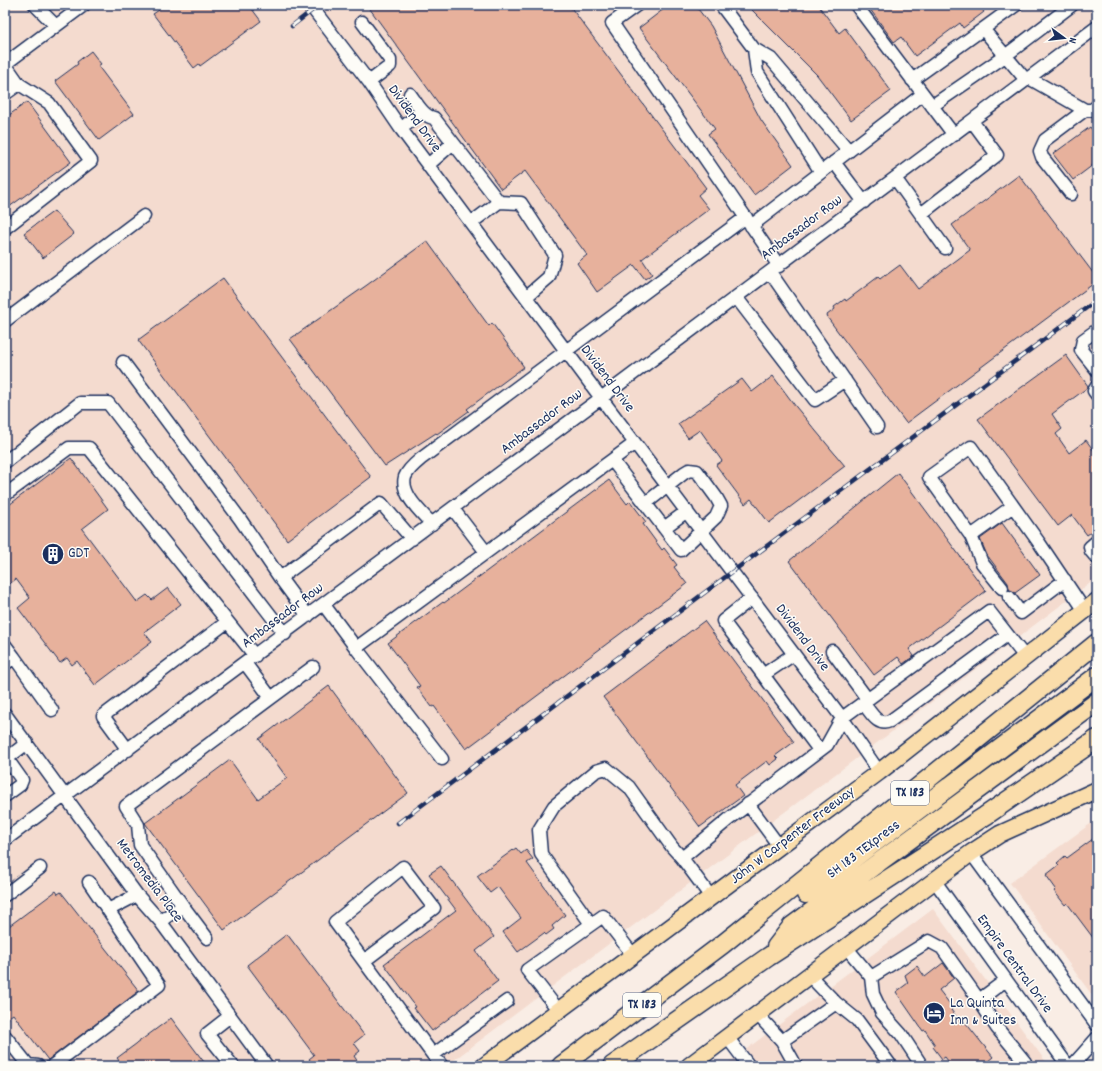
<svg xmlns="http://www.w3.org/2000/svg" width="1102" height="1071" viewBox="0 0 1102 1071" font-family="Dekko,sans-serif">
<rect width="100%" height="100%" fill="#f9ede5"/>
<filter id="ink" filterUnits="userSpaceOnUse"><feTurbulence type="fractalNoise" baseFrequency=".025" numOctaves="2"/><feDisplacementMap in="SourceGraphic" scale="8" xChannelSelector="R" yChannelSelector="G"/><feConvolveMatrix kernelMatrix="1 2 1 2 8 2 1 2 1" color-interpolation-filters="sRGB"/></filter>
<g filter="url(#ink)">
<!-- built -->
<path fill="#f4dbcf" d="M 5,5 L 1097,5 L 1097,578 L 446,1066 L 5,1066 Z
M 1097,819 L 1097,1002 L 1010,883 Z
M 933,909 L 1049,1066 L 724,1066 Z"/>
<!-- building -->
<path fill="#e7b19c" stroke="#1b2f5e" d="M 155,5 L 249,5 L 261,21 L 200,66 L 199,64 L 194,68 L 153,14 L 159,10 Z
M 367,5 L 569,5 L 706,188 L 698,195 L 709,209 L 642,259 L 652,274 L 645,279 L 634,265 L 597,292 L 577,263 L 587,255 L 525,171 L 501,189 Z
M 669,5 L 695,5 L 711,26 L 761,120 L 793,165 L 754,195 L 708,134 L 715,129 L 639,28 Z
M 747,5 L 818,5 L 839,33 L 845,28 L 891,91 L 851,120 L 817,75 Z
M 867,5 L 979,5 L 984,12 L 963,28 L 960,23 L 915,56 L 901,37 L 894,42 Z
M 91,51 L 101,64 L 98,66 L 134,114 L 99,140 L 55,81 L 78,64 L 77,62 Z
M 27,102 L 71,162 L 5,210 L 5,118 Z
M 1090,127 L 1093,131 L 1097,127 L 1097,162 L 1073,180 L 1053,154 Z
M 1019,175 L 1097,278 L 1097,281 L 906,423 L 827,317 L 828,317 L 827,315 L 835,309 L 834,307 L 845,299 L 846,301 L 878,277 L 880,279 L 885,275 L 885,276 L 900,265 L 918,289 L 970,250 L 952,225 Z
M 54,211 L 74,234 L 43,258 L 24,233 Z
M 427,241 L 489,326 L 492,323 L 524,367 L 467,409 L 469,411 L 437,434 L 436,433 L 385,466 L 290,339 L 367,285 Z
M 223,278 L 371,477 L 287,540 L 138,340 Z
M 1066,355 L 1088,386 L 1087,388 L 1052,414 L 1062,429 L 1056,434 L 1069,453 L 1086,440 L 1097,455 L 1097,528 L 1087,535 L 1072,515 L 1058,526 L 978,419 Z
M 773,376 L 796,407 L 845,466 L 769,523 L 751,499 L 745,504 L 716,465 L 722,461 L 700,430 L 688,438 L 678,424 L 742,379 L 752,392 Z
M 71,458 L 108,509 L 82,529 L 137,602 L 147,595 L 152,600 L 168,588 L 181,604 L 144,632 L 152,642 L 95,685 L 77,661 L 72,665 L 67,658 L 60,663 L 18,608 L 30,598 L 16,579 L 5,587 L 5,508 Z
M 898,473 L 986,591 L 909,649 L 914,656 L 903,664 L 898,657 L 874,675 L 789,561 Z
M 609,480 L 627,504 L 630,501 L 646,522 L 643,524 L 662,550 L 664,548 L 677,565 L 674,567 L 687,584 L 466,749 L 434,706 L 432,707 L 417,687 L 420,686 L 388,643 L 443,602 L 444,603 Z
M 1002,523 L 1040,575 L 1015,593 L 1009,590 L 1008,583 L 987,555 L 980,539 Z
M 704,621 L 794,742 L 775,756 L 778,759 L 770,765 L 767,761 L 735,785 L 743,796 L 700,827 L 603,697 Z
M 329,686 L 408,793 L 224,930 L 145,823 L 230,760 L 258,799 L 287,778 L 259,739 Z
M 1097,836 L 1097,943 L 1067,903 L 1065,905 L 1054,891 L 1056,889 L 1046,875 L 1059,865 L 1057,863 L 1065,856 L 1067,858 Z
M 516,848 L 521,854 L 526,850 L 533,859 L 527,863 L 565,915 L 552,926 L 554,929 L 546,935 L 544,933 L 518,952 L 503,932 L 521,918 L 498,887 L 490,893 L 477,876 Z
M 441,866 L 494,937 L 476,951 L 498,981 L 432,1031 L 414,1008 L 416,1007 L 384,964 L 456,910 L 429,874 Z
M 56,891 L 58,894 L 61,892 L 139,991 L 48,1060 L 13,1014 L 5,1020 L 5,929 Z
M 287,934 L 364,1035 L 354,1043 L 360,1051 L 354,1056 L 358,1062 L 352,1066 L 314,1066 L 309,1059 L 314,1055 L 247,965 Z
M 943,963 L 954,978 L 939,990 L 953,1008 L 951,1010 L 962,1024 L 965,1022 L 993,1057 L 982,1066 L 952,1066 L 945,1057 L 942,1059 L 933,1047 L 935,1045 L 925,1030 L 923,1031 L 896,992 L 908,983 L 905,975 L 917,966 L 925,977 Z
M 171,1018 L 207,1066 L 123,1066 L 117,1058 Z"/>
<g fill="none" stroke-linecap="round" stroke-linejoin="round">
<!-- minor casing -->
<g stroke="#1b2f5e" stroke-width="15">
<path id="minor" d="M 35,5 L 56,26
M 310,5 L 369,82 L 401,129 L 601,398 L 842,718 L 879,772
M 637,5 L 612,23 L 779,266
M 721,5 L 754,49
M 856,5 L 954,135
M 1016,5 L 983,29 L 1026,80
M 362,22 L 390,60 L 390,66 L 369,82
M 5,64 L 84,5
M 1029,78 L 1085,110 L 1092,110 L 1097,106
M 912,80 L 983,29
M 5,94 L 19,84 L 5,64
M 410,94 C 416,102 423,117 434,118 L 499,202 L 521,203 L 555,255 L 549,277 L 526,297
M 932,106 L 1005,56 L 1072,5
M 401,129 L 422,111
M 834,162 L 864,202
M 428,165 L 453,143
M 821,172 L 757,72 L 754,49 L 771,59 L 849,151
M 895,178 L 945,248
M 1071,194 L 1042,157 L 1040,151 L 1045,140 L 1085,110
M 921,214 L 997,155 L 972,121
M 471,223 L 499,202
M 751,226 L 923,94
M 5,228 L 91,161 L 49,103 L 19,84
M 770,272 L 877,427
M 736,297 L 815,400 L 845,380
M 5,321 L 144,216
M 1097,330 L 1083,340 L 1081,350 L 1097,370
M 123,362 L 240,519 L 280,578 L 381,503 L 412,539
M 1097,386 L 1094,391 L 1097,395
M 612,460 L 635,443
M 5,462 L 80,403 L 108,403 L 285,634
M 5,495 L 69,448 L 89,448 L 255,656
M 1013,506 L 971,536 L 929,477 L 971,447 L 1040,544 L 1085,611
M 453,509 L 486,552
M 432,524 C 422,513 400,494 405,477 C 408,469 416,463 422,458 L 746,217
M 664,528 L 687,511
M 971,536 L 982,563 L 1002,588
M 1097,541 L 1090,547 L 1091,551 L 1097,558
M 280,578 L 308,616
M 1009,597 L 1021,613 L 1065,580
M 752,598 L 723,621 L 819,750
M 324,605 L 356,648 L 612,460 L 681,550 L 716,517 L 721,506 L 716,497 L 697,471 L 689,470 L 684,473 L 646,503
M 5,645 L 14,657
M 356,648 L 442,759
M 832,651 L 868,700
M 245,663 L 271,698 L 313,667
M 5,664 L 14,657 L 52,710
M 763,675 L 794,654
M 863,703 C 871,712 877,727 890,721 L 1007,635
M 5,714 L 137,895 L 160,921 L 267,1066
M 128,750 L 103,716 L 227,622
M 5,756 L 22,780 L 20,785 L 5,796
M 5,760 L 27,743
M 748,804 L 779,846
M 5,840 L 601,398 L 1097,27
M 971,853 L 1097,1025
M 934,880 L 1068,1066
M 5,895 L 40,868
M 711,897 L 682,858 L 729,819 L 827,745 L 842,718 L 989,611 L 1025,657
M 108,910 L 137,895
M 160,921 L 183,906
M 591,924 L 541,854 L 539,830 L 554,806 L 596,771 L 606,768 L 629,787 L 672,847 L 682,858
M 207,938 L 183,906 L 140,845 L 138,825 L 126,806 L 271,698
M 846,947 L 871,977 L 929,941 L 942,948 L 979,1000 L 1006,980
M 364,961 L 434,908 L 403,867 L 335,922 L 433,1055
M 809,975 L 836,1003 L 857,1020 L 891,1066
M 871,977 L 873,994 L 882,1013 L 901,1034 L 922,1066
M 979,1000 L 997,1028 L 1025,1062 L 1020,1066
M 559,1011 L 527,970 L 603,916 L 633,955
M 757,1014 L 782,1041 L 836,1003
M 230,1016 L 207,1034 L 233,1066
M 5,1036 L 28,1065 L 38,1066
M 727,1037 L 749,1066
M 782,1041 L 796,1066
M 52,1066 L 159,985 L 89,882
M 442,1066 L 433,1055 L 507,1001
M 1072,1066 L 1097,1038"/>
</g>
<!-- major casing -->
<g stroke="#1b2f5e" stroke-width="19">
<path id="major" d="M 484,1066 L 879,772 L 1097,601
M 689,1066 L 971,853 L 1000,834 L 1097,790"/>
</g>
<!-- highway casing -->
<g stroke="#1b2f5e" stroke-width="21">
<path id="highway" d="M 806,894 L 1097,676
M 776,947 L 792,926 L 1097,702
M 561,1066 L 723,944 L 1097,643
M 612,1066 L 768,957 L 985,816 L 1097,739"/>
</g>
<!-- minor -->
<use href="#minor" stroke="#fdfcf7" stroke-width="12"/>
<!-- major -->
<use href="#major" stroke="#faddab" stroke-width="16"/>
<!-- highway -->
<use href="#highway" stroke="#faddab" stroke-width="18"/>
<!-- rail casing -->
<g stroke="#1b2f5e" stroke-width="4.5">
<path id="rail" d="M 292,26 L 319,5
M 398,823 L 732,572 L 1097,300"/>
</g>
<!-- rail -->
<use href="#rail" stroke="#fdfcf7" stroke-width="3" stroke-dasharray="9" stroke-linecap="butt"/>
</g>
</g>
<!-- icons -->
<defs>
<g id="building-disc" transform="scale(1.15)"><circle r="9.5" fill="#1b2f5e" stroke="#fdfcf7"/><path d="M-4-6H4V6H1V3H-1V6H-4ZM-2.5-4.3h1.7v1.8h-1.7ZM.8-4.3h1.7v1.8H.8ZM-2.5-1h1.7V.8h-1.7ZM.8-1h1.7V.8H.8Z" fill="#fff"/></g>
<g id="hotel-disc" transform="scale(1.15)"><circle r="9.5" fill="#1b2f5e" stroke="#fdfcf7"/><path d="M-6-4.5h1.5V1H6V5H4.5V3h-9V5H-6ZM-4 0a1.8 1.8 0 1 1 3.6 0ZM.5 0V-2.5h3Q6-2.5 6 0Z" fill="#fff"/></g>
</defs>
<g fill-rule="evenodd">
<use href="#building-disc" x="53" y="554"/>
<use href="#hotel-disc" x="934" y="1013"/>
</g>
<g text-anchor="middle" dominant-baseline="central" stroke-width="3" stroke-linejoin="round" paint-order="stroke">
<!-- shield labels -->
<g fill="#fdfcf7" stroke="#5f6c8c" stroke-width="1">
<rect x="891" y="781" width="38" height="24" rx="3"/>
<rect x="623" y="993" width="38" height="24" rx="3"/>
</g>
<g font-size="14" font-weight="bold" fill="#1b2f5e">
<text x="910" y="793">TX 183</text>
<text x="642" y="1005">TX 183</text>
</g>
<!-- street labels -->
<g font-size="15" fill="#1b2f5e" stroke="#fdfcf7">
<text transform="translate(414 119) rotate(54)">Dividend Drive</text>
<text transform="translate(802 228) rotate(-37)">Ambassador Row</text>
<text transform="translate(607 379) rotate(53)">Dividend Drive</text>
<text transform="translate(542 422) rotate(-37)">Ambassador Row</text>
<text transform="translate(283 616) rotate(-37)">Ambassador Row</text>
<text transform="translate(802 638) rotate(53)">Dividend Drive</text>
<text transform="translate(793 836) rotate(-37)">John W Carpenter Freeway</text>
<text transform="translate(864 850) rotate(-37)">SH 183 TEXpress</text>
<text transform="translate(149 881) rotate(53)">Metromedia Place</text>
<text transform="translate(1014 964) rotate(54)">Empire Central Drive</text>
</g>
<!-- poi labels -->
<g font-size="15" fill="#1b2f5e" stroke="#fdfcf7" text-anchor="start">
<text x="68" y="554">GDT</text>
<text x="950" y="1004">La Quinta<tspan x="950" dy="17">Inn &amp; Suites</tspan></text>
</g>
</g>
<!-- margin -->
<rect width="1102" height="1071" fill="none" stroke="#fdfcf7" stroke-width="20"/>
<rect x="10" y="10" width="1082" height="1051" fill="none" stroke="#1b2f5e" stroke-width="1.5" filter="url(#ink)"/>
<!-- north arrow -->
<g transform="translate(1064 38) rotate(105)" stroke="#fdfcf7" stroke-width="3" paint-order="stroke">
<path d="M0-3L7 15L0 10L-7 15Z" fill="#1b2f5e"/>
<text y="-6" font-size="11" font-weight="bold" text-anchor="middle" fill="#1b2f5e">N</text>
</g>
</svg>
